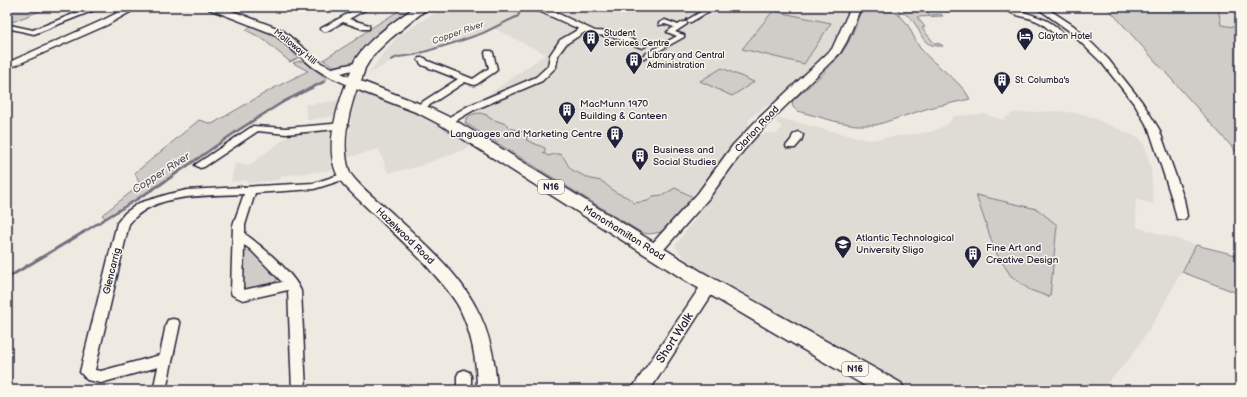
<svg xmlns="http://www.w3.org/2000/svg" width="1247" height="397" viewBox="0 0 1247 397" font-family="'Balsamiq Sans',sans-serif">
<rect width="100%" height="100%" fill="#eeeae2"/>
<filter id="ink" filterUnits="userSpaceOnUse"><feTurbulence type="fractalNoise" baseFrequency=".025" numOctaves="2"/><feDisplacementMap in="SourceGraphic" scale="8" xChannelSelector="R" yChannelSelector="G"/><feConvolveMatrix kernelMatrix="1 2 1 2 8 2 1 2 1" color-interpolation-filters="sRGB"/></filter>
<g filter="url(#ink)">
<!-- built -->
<path fill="#dfdbd5" d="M 447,7 L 818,7 L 847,10 L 831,48 L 771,105 L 764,107 L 748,120 L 750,123 L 733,143 L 703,183 L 688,200 L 642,233 L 465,123 L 464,119 L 468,114 L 477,109 L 471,104 L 494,91 L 546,54 L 493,28 L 437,48 L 414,55 L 398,57 L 369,74 L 380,58 L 398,36 L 436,12 Z
M 1218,7 L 1240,7 L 1240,28 L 1221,25 Z
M 362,93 L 415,112 L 445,129 L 470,147 L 417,167 L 388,173 L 379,149 L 346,158 L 352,114 L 356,97 L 358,94 Z
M 341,100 L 340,109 L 336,110 L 335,116 L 308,120 L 305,105 Z
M 1058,111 L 1084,114 L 1139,138 L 1145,146 L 1151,168 L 1153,204 L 1135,199 L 1137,227 L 1196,245 L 1159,313 L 1129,360 L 1100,390 L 906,390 L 691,267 L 675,246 L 757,136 L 767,133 L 777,134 L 782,127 L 776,122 L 778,118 L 868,140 L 931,132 L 948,124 L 954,116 L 985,114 L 1003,120 L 1012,113 Z
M 326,131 L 332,132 L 330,160 L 332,170 L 282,176 L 279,180 L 249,183 L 246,180 L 231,182 L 235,163 L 248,166 L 290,135 Z"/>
<!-- green -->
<path fill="#d0cdc9" stroke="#797882" d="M 7,7 L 52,7 L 50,11 L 45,9 L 7,24 Z
M 405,7 L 416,7 L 389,26 L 359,59 L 351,64 L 334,66 L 323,60 L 355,40 L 368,30 Z
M 863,7 C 876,7 890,7 900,16 C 910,24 913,38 920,48 C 934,66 961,80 970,99 L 929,108 L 876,125 L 856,125 L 838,122 L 797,111 L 793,107 L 792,101 C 812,84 833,67 847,45 C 854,33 857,19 863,7 Z
M 892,7 L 934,7 L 936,9 L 927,10 L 929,15 L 941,14 L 943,16 L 917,17 L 925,27 L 922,28 L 934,43 L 940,44 L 943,46 C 921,47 924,36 913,21 C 908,14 899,11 892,7 Z
M 1107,7 L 1218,7 L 1221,25 L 1240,28 L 1240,156 Z
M 773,11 L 831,23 L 804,64 L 742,49 Z
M 252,25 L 275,33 L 298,58 L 290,62 L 263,39 L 246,30 Z
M 300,61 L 304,61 L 327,79 L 285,100 L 106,219 L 102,215 L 140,185 L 135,173 L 199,120 L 212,124 L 272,89 L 308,71 L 293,63 Z
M 722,68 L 754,82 L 732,96 L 700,81 Z
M 480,113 L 487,115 L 489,118 L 506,124 L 509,128 L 524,132 L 528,137 L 526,140 L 545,148 L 545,151 L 543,153 L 549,156 C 567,148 563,165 574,171 C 579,173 585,177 591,179 C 595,180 599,180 603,182 C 607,185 611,189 615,192 C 623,196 628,196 634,203 L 648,201 L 653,196 L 663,195 L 675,188 L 693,197 L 661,232 L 650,234 L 642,233 L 465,123 C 467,115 472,114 480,113 Z
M 976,195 L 1037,209 L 1057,225 L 1050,297 L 1030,290 L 1011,276 L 995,251 Z
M 1196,245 L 1240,256 L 1240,294 L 1182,272 Z
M 247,251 L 252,251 L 279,278 C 272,287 256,290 245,289 L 243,285 L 243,254 Z"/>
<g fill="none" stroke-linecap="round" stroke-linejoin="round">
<!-- stream-far2 -->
<path stroke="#716f7c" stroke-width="2" d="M 391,60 L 398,57 L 414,55 L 460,41 L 483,33 L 518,16 L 520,12 L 517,10 L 518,7
M 281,103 L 324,82"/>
<!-- stream-far1 -->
<path stroke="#716f7c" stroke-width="2.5" d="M 82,233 L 160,185 L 240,129 L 283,102"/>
<!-- stream -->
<path stroke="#716f7c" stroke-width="3" d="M 7,278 L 84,232"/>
<!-- pedestrian casing -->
<g stroke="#22223b" stroke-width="3">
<path id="pedestrian" d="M 709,7 L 716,7 L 691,22 L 687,22 L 687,24 L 675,32 L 684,35 L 684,37 L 646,58 L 642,58 L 642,56 L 677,36 L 667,32 L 674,27 L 665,24 L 659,25 L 659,23 L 665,20 L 678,25 L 683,22 L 687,22 L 687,20 Z"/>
</g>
<!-- minor casing -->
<g stroke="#22223b" stroke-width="3">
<path id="minor" d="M 91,7 L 102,7 L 34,34 L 7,28 L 7,25 L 10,25 L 33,30 Z
M 129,7 L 139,7 L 107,25 L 7,69 L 7,63 L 101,21 Z
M 360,7 L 370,7 L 349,19 L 369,25 L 369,29 L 363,29 L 343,22 L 327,31 L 324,31 L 320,29 Z
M 518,7 L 544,7 L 595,31 L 615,32 L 646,46 L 642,48 L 611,36 L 594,35 L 585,32 L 566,44 L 558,55 L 556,67 L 542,81 L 474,110 L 450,124 L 444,124 L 442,122 L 444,120 L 468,106 L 536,77 L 548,66 L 550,55 L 560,40 L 579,29 L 539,11 L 522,9 Z
M 1003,7 C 1011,7 1014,9 1021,11 C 1037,17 1051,19 1062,33 L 1061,35 C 1053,36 1046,25 1039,22 C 1028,16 1013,17 1003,7 Z
M 1036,7 L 1045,7 L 1074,26 L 1108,59 L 1142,102 L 1159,129 L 1184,199 L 1187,216 L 1185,219 L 1177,219 L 1172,199 L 1149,129 L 1135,105 L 1102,63 L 1068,30 Z
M 486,51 L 492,51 L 493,53 L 497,69 L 496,71 L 477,84 L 474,85 L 465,82 L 422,110 L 416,110 L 414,108 L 416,106 L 458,79 L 422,65 L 418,60 L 419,58 L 425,58 L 428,61 L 473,79 L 489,68 L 485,53 Z
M 343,123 L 346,124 L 348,126 L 346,128 L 286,134 L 258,131 L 204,167 L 200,168 L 195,165 L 253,126 L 286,128 Z
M 798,132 L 803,135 L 801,141 L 795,148 L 787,148 L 786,146 L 791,140 L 793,135 Z
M 345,173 L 349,174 L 350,176 L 349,178 L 314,189 L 255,193 L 245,225 L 245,234 C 262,246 293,272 301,291 L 306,390 L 292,390 L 288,290 L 243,300 L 232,295 L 231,292 L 233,225 L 244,194 C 208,196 153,192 129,224 L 95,370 L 101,371 L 160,355 L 166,324 L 168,320 L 173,319 L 178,320 L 180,324 L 166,390 L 156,390 L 154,386 L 158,367 L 101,383 L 87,380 L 80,372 L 117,223 L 125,213 L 139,203 L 169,194 L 187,190 L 314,183 ZM 244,245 L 250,249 L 282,282 L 243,290 Z
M 464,370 L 469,372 L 471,376 L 471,390 L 457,390 L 457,376 L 459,372 Z"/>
</g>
<!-- tertiary casing -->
<g stroke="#22223b" stroke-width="3">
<path id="tertiary" d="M 851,7 L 861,7 L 847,41 L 840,53 L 764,127 L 743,151 L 708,199 L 659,255 L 654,256 L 649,255 L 646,251 L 649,247 L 698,193 L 733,145 L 756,121 L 832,49 Z
M 710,279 L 716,281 L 718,285 L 650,390 L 631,390 L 704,281 Z"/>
</g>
<!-- secondary casing -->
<g stroke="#22223b" stroke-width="3">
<path id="secondary" d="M 208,7 L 222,7 L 282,30 L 321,63 L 332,68 L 360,62 L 364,63 L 366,65 L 364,67 L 341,73 L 357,80 L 359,83 C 349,109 340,145 350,173 C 360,188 380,202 394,215 C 453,270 493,304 497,390 L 477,390 C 477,362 472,333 459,307 C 450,291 437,278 425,264 C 399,236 370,212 344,185 C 321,159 335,113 346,84 L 324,74 L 313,67 L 274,34 L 209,9 Z"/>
</g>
<!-- trunk casing -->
<g stroke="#22223b" stroke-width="3">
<path id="trunk" d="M 415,7 L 429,7 L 391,38 L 373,55 L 365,68 L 361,81 L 428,107 L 453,119 L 702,272 L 901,383 L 905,390 L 872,390 L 688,282 L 441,125 L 418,113 L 348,86 L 346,83 C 350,76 351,68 355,60 C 369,38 394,22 415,7 Z"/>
</g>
<!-- pedestrian -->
<use href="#pedestrian" fill="#fbf7ec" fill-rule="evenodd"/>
<!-- minor -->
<use href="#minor" fill="#fbf7ec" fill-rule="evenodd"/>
<!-- tertiary -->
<use href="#tertiary" fill="#fbf7ec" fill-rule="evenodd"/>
<!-- secondary -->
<use href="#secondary" fill="#fbf7ec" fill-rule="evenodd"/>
<!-- trunk -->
<use href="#trunk" fill="#fbf7ec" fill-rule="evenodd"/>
</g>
</g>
<!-- icons -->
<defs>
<g id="hotel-pin" transform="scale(0.9)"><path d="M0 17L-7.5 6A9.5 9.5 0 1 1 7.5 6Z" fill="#22223b" stroke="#fbf7ec"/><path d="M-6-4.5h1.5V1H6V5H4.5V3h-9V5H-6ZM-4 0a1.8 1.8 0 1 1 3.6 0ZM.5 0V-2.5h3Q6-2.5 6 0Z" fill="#fff"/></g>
<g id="building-pin" transform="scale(0.9)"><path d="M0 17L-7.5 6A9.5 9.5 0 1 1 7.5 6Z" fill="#22223b" stroke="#fbf7ec"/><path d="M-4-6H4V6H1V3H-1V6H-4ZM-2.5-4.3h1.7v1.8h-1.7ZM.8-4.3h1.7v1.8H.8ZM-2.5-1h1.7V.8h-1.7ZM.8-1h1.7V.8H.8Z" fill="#fff"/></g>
<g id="university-pin" transform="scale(0.9)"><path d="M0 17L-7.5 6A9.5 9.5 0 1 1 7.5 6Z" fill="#22223b" stroke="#fbf7ec"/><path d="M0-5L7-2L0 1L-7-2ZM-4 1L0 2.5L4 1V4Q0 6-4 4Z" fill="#fff"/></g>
</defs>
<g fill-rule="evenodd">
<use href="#hotel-pin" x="1025" y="36"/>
<use href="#building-pin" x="591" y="38"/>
<use href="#building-pin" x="634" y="60"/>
<use href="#building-pin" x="1002" y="80"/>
<use href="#building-pin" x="567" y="110"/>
<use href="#building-pin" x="615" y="134"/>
<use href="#building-pin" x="640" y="156"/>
<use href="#university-pin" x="843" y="244"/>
<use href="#building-pin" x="973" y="254"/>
</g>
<g text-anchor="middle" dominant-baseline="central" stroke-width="3" stroke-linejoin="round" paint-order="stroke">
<!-- far-water labels -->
<g font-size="9" font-style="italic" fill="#575666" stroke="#fbf7ec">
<text transform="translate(458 33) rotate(-19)">Copper River</text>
</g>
<!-- far-poi labels -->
<g font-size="9" fill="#22223b" stroke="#fbf7ec" text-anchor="start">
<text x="604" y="33">Student<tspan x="604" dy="10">Services Centre</tspan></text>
<text x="1038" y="36">Clayton Hotel</text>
<text x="647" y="55">Library and Central<tspan x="647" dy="10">Administration</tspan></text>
<text x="1015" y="80">St. Columba's</text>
</g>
<!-- far-street labels -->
<g font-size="9" fill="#22223b" stroke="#fbf7ec">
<text transform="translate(295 47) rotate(38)">Molloway Hill</text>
</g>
<!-- shield labels -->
<g fill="#fbf7ec" stroke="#636270" stroke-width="1">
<rect x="538" y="180" width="26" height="14" rx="3"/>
<rect x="842" y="362" width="26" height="14" rx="3"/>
</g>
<g font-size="9" font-weight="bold" fill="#22223b">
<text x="551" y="187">N16</text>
<text x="855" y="369">N16</text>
</g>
<!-- poi labels -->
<g font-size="10" fill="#22223b" stroke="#fbf7ec" text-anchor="start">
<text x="580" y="104">MacMunn 1970<tspan x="580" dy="12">Building &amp; Canteen</tspan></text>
<text x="602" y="134" text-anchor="end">Languages and Marketing Centre</text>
<text x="653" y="150">Business and<tspan x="653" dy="12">Social Studies</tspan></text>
<text x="856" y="238">Atlantic Technological<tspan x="856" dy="12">University Sligo</tspan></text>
<text x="986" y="248">Fine Art and<tspan x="986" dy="12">Creative Design</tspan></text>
</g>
<!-- street labels -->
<g font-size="10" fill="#22223b" stroke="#fbf7ec">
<text transform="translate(757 129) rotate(-47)">Clarion Road</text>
<text transform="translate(624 233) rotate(32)">Manorhamilton Road</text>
<text transform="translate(405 236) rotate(44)">Hazelwood Road</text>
<text transform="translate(112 271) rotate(-76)">Glencarrig</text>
</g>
<!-- water labels -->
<g font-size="11" font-style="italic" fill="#575666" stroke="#fbf7ec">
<text transform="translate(161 173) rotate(-33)">Copper River</text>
</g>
<!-- near-street labels -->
<g font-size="12" fill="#22223b" stroke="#fbf7ec">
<text transform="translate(675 338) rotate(-57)">Short Walk</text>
</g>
</g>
<!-- margin -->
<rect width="1247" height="397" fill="none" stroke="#fbf7ec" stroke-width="24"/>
<rect x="12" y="12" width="1223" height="373" fill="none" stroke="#22223b" stroke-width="1.5" filter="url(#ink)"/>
</svg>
